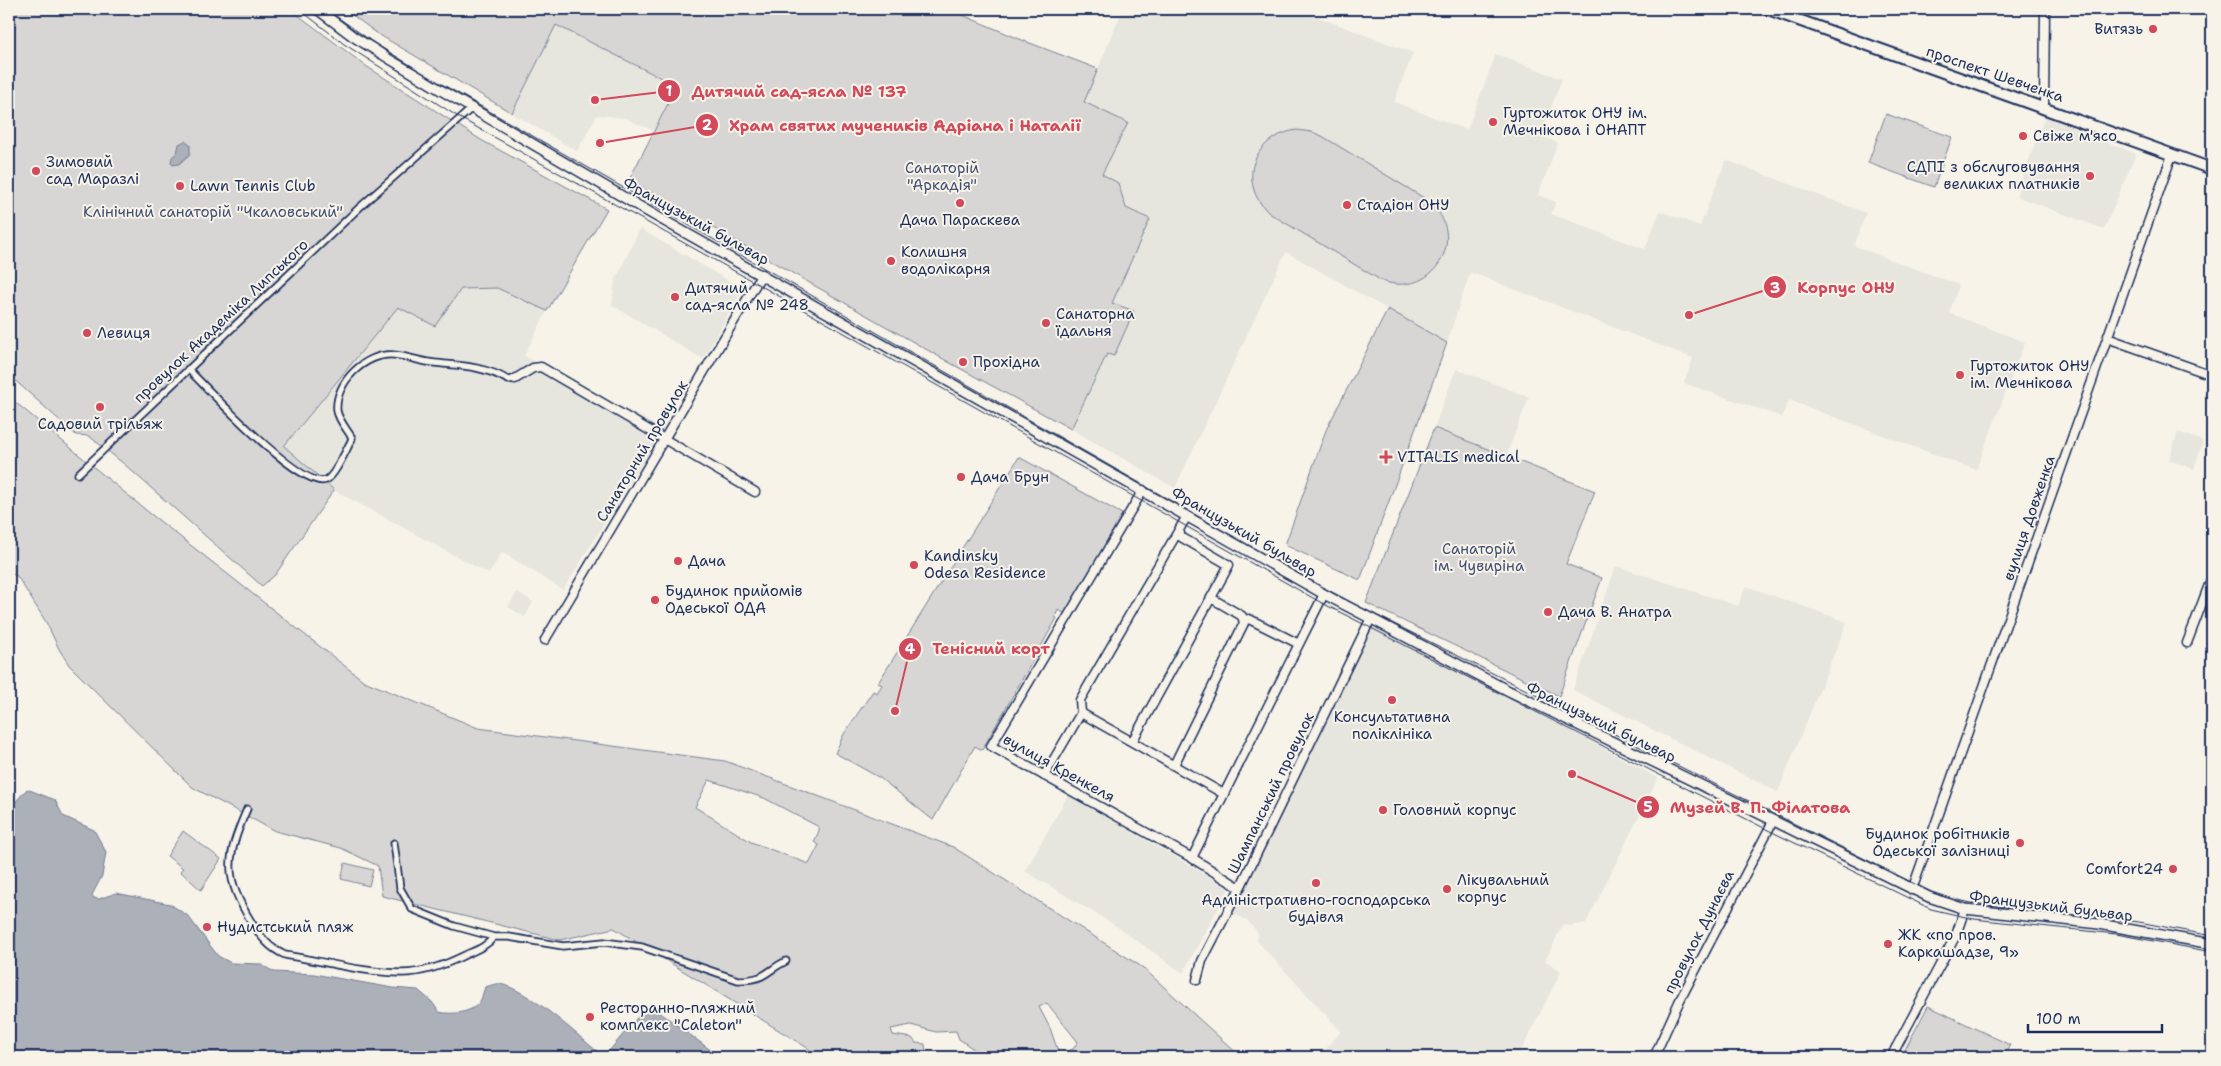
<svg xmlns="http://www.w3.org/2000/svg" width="2221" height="1066" viewBox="0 0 2221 1066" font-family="'Shantell Sans',sans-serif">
<rect width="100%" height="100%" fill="#f7f3e8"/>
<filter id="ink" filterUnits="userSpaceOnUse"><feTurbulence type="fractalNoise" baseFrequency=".02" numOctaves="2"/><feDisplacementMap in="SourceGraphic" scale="10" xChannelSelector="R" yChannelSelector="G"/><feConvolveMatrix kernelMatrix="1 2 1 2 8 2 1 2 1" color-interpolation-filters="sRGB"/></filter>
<g filter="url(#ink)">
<!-- built -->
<path fill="#e6e5de" d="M 1123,9 L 1308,9 L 1307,13 L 1413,53 L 1394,102 L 1467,130 L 1496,54 L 1562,79 L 1540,136 L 1558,143 L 1538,195 L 1556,202 L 1551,214 L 1645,249 L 1660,211 L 1700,226 L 1726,160 L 1866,213 L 1854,246 L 1959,285 L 1949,313 L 2025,342 L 1976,470 L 1789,400 L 1782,417 L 1684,383 L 1693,358 L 1470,272 L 1447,343 L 1286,252 L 1175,488 L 1071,429 L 1107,354 L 1114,356 L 1133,311 L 1112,303 L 1150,220 L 1126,208 L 1118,183 L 1102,174 L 1108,160 L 1084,102 Z
M 555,24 L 677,86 L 654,131 L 625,118 L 597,115 L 577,151 L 512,113 Z
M 2045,116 L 2136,154 L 2104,229 L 2016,196 Z
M 640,229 L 743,289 L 703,359 L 612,305 L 615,281 Z
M 497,288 L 547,311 L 524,356 L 663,429 L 563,590 L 502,552 L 489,574 L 334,490 L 284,447 L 398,306 L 435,326 L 461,289 Z
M 1456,369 L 1529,397 L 1506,456 L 1434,428 Z
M 2178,432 L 2203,441 L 2194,469 L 2169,460 Z
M 1616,566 L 1738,606 L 1746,586 L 1847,622 L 1778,792 L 1573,690 Z
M 517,592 L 533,602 L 525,617 L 508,607 Z
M 1372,622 L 1658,778 L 1586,923 L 1569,926 L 1563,924 L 1545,961 L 1561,971 L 1518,1057 L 1320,1057 L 1341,1031 L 1257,941 L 1258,933 L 1248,921 L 1231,912 Z
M 1068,795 L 1229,888 L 1183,973 L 1113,924 L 1025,871 Z"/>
<!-- green -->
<path fill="#d7d6d4" stroke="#798299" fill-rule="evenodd" d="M 9,9 L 290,9 L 366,66 L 481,140 L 607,209 L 547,311 L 497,288 L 461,289 L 435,326 L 398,307 L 284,446 L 334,490 L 275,575 L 262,586 L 124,464 L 89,436 L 76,435 L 9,375 Z
M 344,9 L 948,9 L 1022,40 L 1098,69 L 1084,102 L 1128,123 L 1102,174 L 1118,183 L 1126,208 L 1150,219 L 1112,303 L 1134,311 L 1114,356 L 1107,354 L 1071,429 L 952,364 L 629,180 L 677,86 L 556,25 L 512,113 L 378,34 Z
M 1886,114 L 1952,137 L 1934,187 L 1868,163 Z
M 1297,130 L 1312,132 L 1322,136 L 1424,198 C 1472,231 1437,300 1382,281 L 1269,213 C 1236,182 1253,136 1297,130 Z
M 1388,309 L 1447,343 L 1360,580 L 1285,545 L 1326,430 Z
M 9,397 L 147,511 L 364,681 L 478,728 L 725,761 L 953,847 L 1142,967 L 1241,1057 L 985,1057 L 959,1039 L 956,1031 L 936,1032 L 911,1025 L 891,1029 L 893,1035 L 912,1038 L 916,1043 L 925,1044 L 926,1056 L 929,1057 L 822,1057 L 614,928 L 560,940 L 382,896 L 378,866 L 341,848 L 275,831 L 192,787 L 69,665 L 59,649 L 46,622 L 17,576 L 9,573 ZM 709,780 L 764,798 L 819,827 L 819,831 L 814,842 L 819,845 L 809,864 L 751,842 L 695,807 ZM 1047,1003 L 1078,1042 L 1073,1049 L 1059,1054 L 1050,1028 L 1039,1007 Z
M 1434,428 L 1595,491 L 1566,564 L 1602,578 L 1559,696 L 1366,603 Z
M 1019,457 L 1122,514 L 1066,614 L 1058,610 L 1055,617 L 1057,618 L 982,750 L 975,746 L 933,820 L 880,778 L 835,753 L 844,734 L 873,691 L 877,693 L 882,685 L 878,683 Z
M 183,831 L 221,859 L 201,890 L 180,871 L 183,868 L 167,856 Z
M 345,863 L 373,870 L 369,886 L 341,879 Z
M 1928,1006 L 2010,1045 L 2003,1057 L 1901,1057 Z"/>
<!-- water -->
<path fill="#acb0b9" stroke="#727c95" d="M 185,141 L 190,145 L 190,154 L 179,164 L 173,165 L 171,163 L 172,157 L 177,153 L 179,144 Z
M 27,789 L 55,800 L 63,816 L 94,830 L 106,852 L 102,876 L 92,895 L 94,898 L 99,899 L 116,893 L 170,904 L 188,916 L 218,956 L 231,963 L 260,964 L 274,972 L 314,974 L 393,988 L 418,990 L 432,1002 L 439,1012 C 451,1015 471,1013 479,1003 C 482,999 483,992 485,987 C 490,986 495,983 500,984 C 530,990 579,1037 604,1057 L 647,1006 L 662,1014 L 720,1057 L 9,1057 L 9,809 Z"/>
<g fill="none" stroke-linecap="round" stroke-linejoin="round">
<!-- pedestrian casing -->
<g stroke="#1b2f5e" stroke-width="9">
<path id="pedestrian" d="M 188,369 C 207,388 302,491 326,480 C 335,476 346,450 351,441 L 352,438 C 347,429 339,421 337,411 C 334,383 366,352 394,355 C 407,356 421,362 435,363 C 461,366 485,366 508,380 L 515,379
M 78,474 L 360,207 L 472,108
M 247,809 C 226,858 223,876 252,923 C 261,937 269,948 285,955 C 323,961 363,973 402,973 C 422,973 447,964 465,955 C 476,950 486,947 494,937
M 394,843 L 400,888 L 412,909 L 454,926 L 494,937 L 509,937 L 563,946 L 604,942 L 642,947 L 738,980 C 767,980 764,972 786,961"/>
</g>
<!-- minor casing -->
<g stroke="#1b2f5e" stroke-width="11">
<path id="minor" d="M 2044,107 L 2045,9
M 2107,338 L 2212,375
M 515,379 L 533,368 L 541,367 L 755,492
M 1143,490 L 991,746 L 1192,858 L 1240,888
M 1245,620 L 1249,619 L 1299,644
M 545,640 L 762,274
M 2187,643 L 2212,577
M 1081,713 L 1224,794
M 1132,742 L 1229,565 L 1181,537 L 1179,530
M 1174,765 L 1244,623 L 1242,616 L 1211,598
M 1044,776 L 1081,713 L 1080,700 L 1187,516
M 1192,858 L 1324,594
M 1912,890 L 2172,155
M 1197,980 L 1202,961 L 1240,888 L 1371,618
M 1654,1057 L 1680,1000 L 1773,821
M 1891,1057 L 1956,935 L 1965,909"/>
</g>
<!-- tertiary casing -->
<g stroke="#1b2f5e" stroke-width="12">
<path id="tertiary" d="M 317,9 L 354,37 L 444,92 L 654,215 L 1324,594 L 1509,691 L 1929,897 L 1965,909 L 2099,924 L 2212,944"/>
</g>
<!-- secondary casing -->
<g stroke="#1b2f5e" stroke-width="14">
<path id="secondary" d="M 1768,9 L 2212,169"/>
</g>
<!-- pedestrian -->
<use href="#pedestrian" stroke="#f7f3e8" stroke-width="5.5"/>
<!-- minor -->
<use href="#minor" stroke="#f7f3e8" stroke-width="8"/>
<!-- tertiary -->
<use href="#tertiary" stroke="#f7f3e8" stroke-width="9"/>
<!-- secondary -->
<use href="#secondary" stroke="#f7f3e8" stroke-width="10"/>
<!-- tram -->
<path stroke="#1b2f5e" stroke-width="1" d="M 299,9 L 344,44 L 460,118 L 763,287 L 1320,602 L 1768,830 L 1931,909 L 1974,919 L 2116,934 L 2212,952
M 326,9 L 391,55 L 1334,594 L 1929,891 L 1941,896 L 1971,903 L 2139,922 L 2212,936"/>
</g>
</g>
<!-- markers -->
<g fill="#d1495b" stroke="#f7f3e8" stroke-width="2">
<circle cx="2153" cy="29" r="5"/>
<circle cx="1493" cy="122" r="5"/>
<circle cx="2023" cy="136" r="5"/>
<circle cx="36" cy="171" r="5"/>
<circle cx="2090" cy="176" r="5"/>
<circle cx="180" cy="186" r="5"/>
<circle cx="960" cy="203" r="5"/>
<circle cx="1347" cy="205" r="5"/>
<circle cx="891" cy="261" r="5"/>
<circle cx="675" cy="297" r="5"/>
<circle cx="1046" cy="323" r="5"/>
<circle cx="87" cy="333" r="5"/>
<circle cx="963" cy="362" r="5"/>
<circle cx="1960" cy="375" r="5"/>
<circle cx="100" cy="407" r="5"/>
<path d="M1383.5 449.5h5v5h5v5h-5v5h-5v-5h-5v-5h5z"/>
<circle cx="961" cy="477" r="5"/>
<circle cx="678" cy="561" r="5"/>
<circle cx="914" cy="565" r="5"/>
<circle cx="655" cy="600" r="5"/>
<circle cx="1548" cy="612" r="5"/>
<circle cx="1392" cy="700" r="5"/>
<circle cx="1383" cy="810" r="5"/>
<circle cx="2020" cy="843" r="5"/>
<circle cx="2173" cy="869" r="5"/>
<circle cx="1316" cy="883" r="5"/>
<circle cx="1447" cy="889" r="5"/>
<circle cx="207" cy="927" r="5"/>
<circle cx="1888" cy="944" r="5"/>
<circle cx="590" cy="1017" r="5"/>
</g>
<g text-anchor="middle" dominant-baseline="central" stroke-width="4" stroke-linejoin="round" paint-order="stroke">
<!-- poi labels -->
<g font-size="15" fill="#1b2f5e" stroke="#f7f3e8" text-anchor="start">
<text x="2143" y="29" text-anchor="end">Витязь</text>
<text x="1503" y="113">Гуртожиток ОНУ ім.<tspan x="1503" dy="17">Мечнікова і ОНАПТ</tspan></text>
<text x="2033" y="136">Свіже м'ясо</text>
<text x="46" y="162">Зимовий<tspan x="46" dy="17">сад Маразлі</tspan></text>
<text x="2080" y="167" text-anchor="end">СДПІ з обслуговування<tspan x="2080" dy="17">великих платників</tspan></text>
<text x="190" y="186">Lawn Tennis Club</text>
<text x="1357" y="205">Стадіон ОНУ</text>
<text x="960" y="220" text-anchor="middle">Дача Параскева</text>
<text x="901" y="252">Колишня<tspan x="901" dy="17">водолікарня</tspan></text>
<text x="685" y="288">Дитячий<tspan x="685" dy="17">сад-ясла № 248</tspan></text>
<text x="1056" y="314">Санаторна<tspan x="1056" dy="17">їдальня</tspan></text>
<text x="97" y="333">Левиця</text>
<text x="973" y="362">Прохідна</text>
<text x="1970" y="366">Гуртожиток ОНУ<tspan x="1970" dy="17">ім. Мечнікова</tspan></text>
<text x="100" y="424" text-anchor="middle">Садовий трільяж</text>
<text x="1397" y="457">VITALIS medical</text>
<text x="971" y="477">Дача Брун</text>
<text x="924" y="556">Kandinsky<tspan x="924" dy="17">Odesa Residence</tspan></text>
<text x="688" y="561">Дача</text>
<text x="665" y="591">Будинок прийомів<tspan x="665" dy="17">Одеської ОДА</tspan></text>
<text x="1558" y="612">Дача В. Анатра</text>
<text x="1392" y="717" text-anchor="middle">Консультативна<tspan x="1392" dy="17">поліклініка</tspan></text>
<text x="1393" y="810">Головний корпус</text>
<text x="2010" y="834" text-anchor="end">Будинок робітників<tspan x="2010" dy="17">Одеської залізниці</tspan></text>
<text x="2163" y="869" text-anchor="end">Comfort24</text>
<text x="1457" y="880">Лікувальний<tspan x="1457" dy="17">корпус</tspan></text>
<text x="1316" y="900" text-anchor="middle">Адміністративно-господарська<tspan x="1316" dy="17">будівля</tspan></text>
<text x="217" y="927">Нудистський пляж</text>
<text x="1898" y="935">ЖК «по пров.<tspan x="1898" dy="17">Каркашадзе, 9»</tspan></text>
<text x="600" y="1008">Ресторанно-пляжний<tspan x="600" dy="17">комплекс "Caleton"</tspan></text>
</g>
<!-- street labels -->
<g font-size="15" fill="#1b2f5e" stroke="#f7f3e8">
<text transform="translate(1995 74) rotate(19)">проспект Шевченка</text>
<text transform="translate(696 221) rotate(29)">Французький бульвар</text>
<text transform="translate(221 321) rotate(-43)">провулок Академіка Липського</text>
<text transform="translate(642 451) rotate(-59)">Санаторний провулок</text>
<text transform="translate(2029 518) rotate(-71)">вулиця Довженка</text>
<text transform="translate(1244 532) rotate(30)">Французький бульвар</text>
<text transform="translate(1601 722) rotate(26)">Французький бульвар</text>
<text transform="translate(1059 768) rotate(29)">вулиця Кренкеля</text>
<text transform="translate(1271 793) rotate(-64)">Шампанський провулок</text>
<text transform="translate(2051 906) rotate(7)">Французький бульвар</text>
<text transform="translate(1699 932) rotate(-63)">провулок Дунаєва</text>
</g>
<!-- park labels -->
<g font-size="15" fill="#415076" stroke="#f7f3e8">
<text x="942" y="168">Санаторій<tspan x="942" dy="17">"Аркадія"</tspan></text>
<text x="213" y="212">Клінічний санаторій "Чкаловський"</text>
<text x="1479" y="549">Санаторій<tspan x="1479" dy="17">ім. Чувиріна</tspan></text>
</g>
</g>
<!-- callouts -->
<path fill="none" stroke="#d1495b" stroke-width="2" d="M595 100L669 91M600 143L707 125M1689 315L1775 287M895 711L910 649M1572 774L1648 807"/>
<g fill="#d1495b" stroke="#f7f3e8" stroke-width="2">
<circle cx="595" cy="100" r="5"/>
<circle cx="600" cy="143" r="5"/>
<circle cx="1689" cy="315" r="5"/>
<circle cx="895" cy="711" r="5"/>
<circle cx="1572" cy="774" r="5"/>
<circle cx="669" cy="91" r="12"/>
<circle cx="707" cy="125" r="12"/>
<circle cx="1775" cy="287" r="12"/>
<circle cx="910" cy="649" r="12"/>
<circle cx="1648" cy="807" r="12"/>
</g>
<g font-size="15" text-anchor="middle" font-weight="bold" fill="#fff">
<text x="669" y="96">1</text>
<text x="707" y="130">2</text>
<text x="1775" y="293">3</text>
<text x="910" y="654">4</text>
<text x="1648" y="812">5</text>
</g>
<g font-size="16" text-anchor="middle" font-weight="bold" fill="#d1495b" stroke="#f7f3e8" stroke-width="4" stroke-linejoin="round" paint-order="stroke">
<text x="799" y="97">Дитячий сад-ясла № 137</text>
<text x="905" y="131">Храм святих мучеників Адріана і Наталії</text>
<text x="1846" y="293">Корпус ОНУ</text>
<text x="991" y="654">Тенісний корт</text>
<text x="1760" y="813">Музей В. П. Філатова</text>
</g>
<!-- margin -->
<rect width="2221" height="1066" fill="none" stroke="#f7f3e8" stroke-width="30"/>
<rect x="15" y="15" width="2191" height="1036" fill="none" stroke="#1b2f5e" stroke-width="2" filter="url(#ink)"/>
<!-- scale -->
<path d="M2028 1024v8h134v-8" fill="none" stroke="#1b2f5e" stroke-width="2.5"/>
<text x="2036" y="1024" font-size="15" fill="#1b2f5e" stroke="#f7f3e8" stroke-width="4" paint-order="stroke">100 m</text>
</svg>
